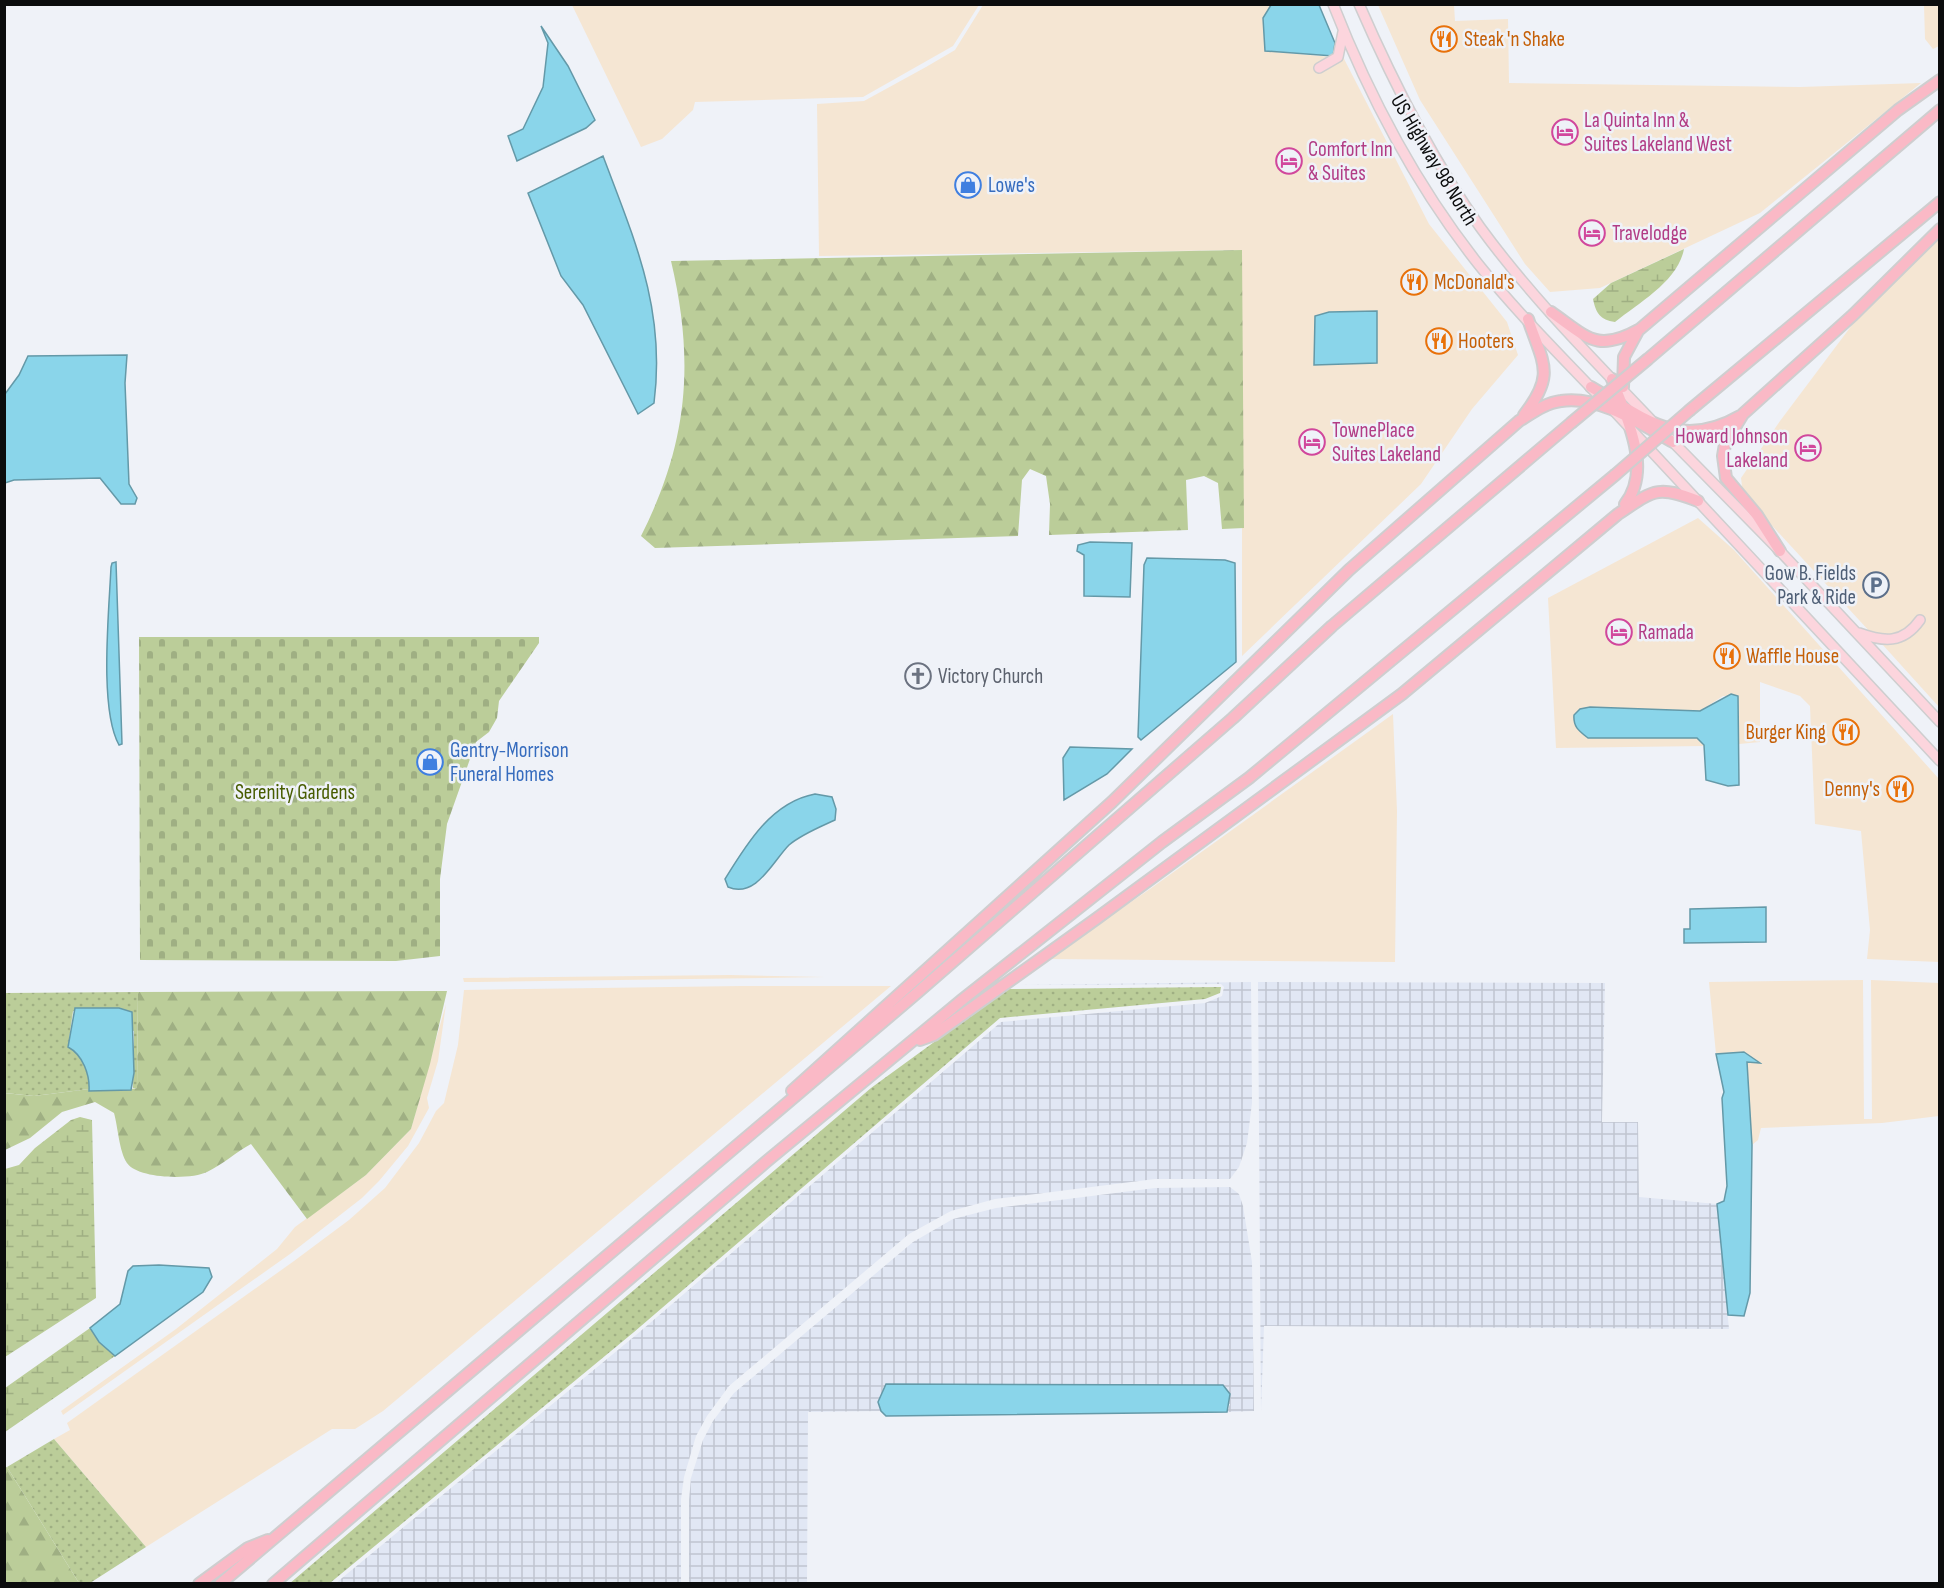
<svg xmlns="http://www.w3.org/2000/svg" width="1944" height="1588" viewBox="0 0 1944 1588" font-family="'Sofia Sans Condensed',sans-serif">
<defs>
<pattern id="industrial-grid" width="8" height="8" patternUnits="userSpaceOnUse" patternTransform="scale(1.5)"><rect width="8" height="8" fill="#e1e7f4"/><path d="M0 4h8M4 0v8" fill="none" stroke="#c0c5d0"/></pattern>
<pattern id="grass-dots" width="8" height="8" patternUnits="userSpaceOnUse" patternTransform="scale(1.5)"><rect width="8" height="8" fill="#bbcd99"/><path d="M2 2h.1M6 6h.1" fill="none" stroke="#9faf83" stroke-width="1.8" stroke-linecap="round"/></pattern>
<pattern id="forest-firs" width="22" height="20" patternUnits="userSpaceOnUse" patternTransform="scale(1.5)"><rect width="22" height="20" fill="#bbcd99"/><path d="M5 1l3.5 6h-7zM16 11l3.5 6h-7z" fill="#9faf83"/></pattern>
<pattern id="wetland-marsh" width="20" height="14" patternUnits="userSpaceOnUse" patternTransform="scale(1.5)"><rect width="20" height="14" fill="#bbcd99"/><path d="M1 5h8M5 5V1M11 12h8M15 12V8" fill="none" stroke="#9faf83"/></pattern>
<pattern id="cemetery-stones" width="16" height="16" patternUnits="userSpaceOnUse" patternTransform="scale(1.5)"><rect width="16" height="16" fill="#bbcd99"/><path d="M2 7V4a2 2 0 0 1 4 0v3zM10 15v-3a2 2 0 0 1 4 0v3z" fill="#9faf83"/></pattern>
</defs>
<rect width="100%" height="100%" fill="#eff2f8"/>
<!-- commercial -->
<path fill="#f5e6d3" d="M 572,5 L 979,5 L 953,46 L 863,97 L 695,102 L 693,110 L 662,139 L 641,147 Z
M 983,5 L 1271,5 L 1263,18 L 1265,51 L 1332,57 L 1315,65 L 1317,73 L 1329,69 L 1342,55 L 1429,224 L 1507,322 L 1518,355 L 1472,409 L 1421,484 L 1242,656 L 1242,250 L 819,256 L 817,104 L 864,101 L 926,67 L 955,50 Z
M 1378,5 L 1454,5 L 1455,21 L 1508,19 L 1509,83 L 1800,87 L 1921,83 L 1760,213 L 1600,288 L 1550,292 L 1525,264 L 1420,100 Z
M 1924,5 L 1939,5 L 1939,46 L 1933,49 L 1925,39 Z
M 1939,235 L 1939,707 L 1882,644 L 1894,644 L 1906,640 L 1916,633 L 1925,619 L 1919,615 L 1902,632 L 1885,636 L 1871,633 L 1743,494 L 1741,478 L 1780,421 L 1861,313 Z
M 1698,518 L 1734,550 L 1939,779 L 1939,962 L 1867,959 L 1870,930 L 1861,831 L 1815,824 L 1810,706 L 1800,696 L 1760,682 L 1760,742 L 1739,744 L 1738,696 L 1723,696 L 1700,711 L 1590,707 L 1588,738 L 1697,738 L 1704,746 L 1556,748 L 1548,598 Z
M 1393,714 L 1397,811 L 1395,962 L 1047,959 L 1150,889 Z
M 730,975 L 825,977 L 478,982 L 464,982 L 463,978 Z
M 1863,980 L 1864,1119 L 1872,1119 L 1871,980 L 1939,983 L 1939,1116 L 1882,1123 L 1761,1128 L 1758,1140 L 1752,1145 L 1747,1061 L 1758,1063 L 1744,1052 L 1716,1054 L 1709,982 Z
M 741,986 L 891,986 L 383,1411 L 355,1429 L 332,1429 L 146,1547 L 54,1439 L 70,1430 L 67,1423 L 294,1261 L 349,1220 L 385,1188 L 419,1143 L 436,1111 L 444,1103 L 458,1045 L 464,990 Z
M 446,1004 L 438,1061 L 427,1098 L 429,1108 L 408,1146 L 379,1181 L 362,1198 L 290,1254 L 63,1415 L 61,1411 L 176,1329 L 277,1249 L 295,1227 L 366,1175 L 411,1129 Z"/>
<!-- industrial -->
<path fill="url(#industrial-grid)" d="M 1251,982 L 1252,1103 L 1247,1143 L 1239,1167 L 1230,1179 L 1155,1179 L 995,1199 L 951,1211 L 909,1234 L 729,1386 L 707,1416 L 696,1436 L 684,1477 L 681,1499 L 681,1583 L 336,1583 L 636,1335 L 1001,1022 L 1205,1003 L 1222,996 L 1224,987 L 1221,984 L 1016,985 Z
M 1258,982 L 1605,983 L 1602,1122 L 1638,1122 L 1639,1197 L 1717,1204 L 1729,1329 L 1264,1326 L 1261,1411 Z
M 1230,1187 L 1239,1194 L 1243,1206 L 1252,1262 L 1254,1411 L 1227,1412 L 1230,1404 L 878,1401 L 881,1411 L 808,1412 L 807,1583 L 689,1584 L 689,1500 L 691,1478 L 703,1440 L 713,1421 L 734,1393 L 913,1242 L 953,1219 L 996,1208 L 1155,1188 Z"/>
<!-- grass -->
<path fill="url(#grass-dots)" d="M 1221,987 L 1220,993 L 1205,999 L 1000,1018 L 634,1332 L 330,1583 L 289,1584 L 871,1088 L 1007,989 Z
M 138,992 L 137,1088 L 133,1088 L 134,1031 L 73,1011 L 68,1047 C 82,1054 90,1073 89,1089 L 34,1096 L 5,1093 L 5,993 Z
M 54,1439 L 146,1547 L 90,1583 L 79,1583 L 7,1467 Z"/>
<!-- forest -->
<path fill="url(#forest-firs)" d="M 1242,250 L 1244,528 L 1222,529 L 1218,483 L 1204,476 L 1186,480 L 1188,530 L 1049,535 L 1050,504 L 1046,476 L 1030,469 L 1022,480 L 1018,536 L 655,548 L 641,536 C 688,443 695,362 671,261 Z
M 447,991 L 430,1064 L 411,1129 L 366,1175 L 307,1219 L 251,1144 C 236,1152 222,1165 207,1172 C 191,1180 138,1179 127,1163 C 119,1151 118,1127 114,1113 L 95,1102 L 62,1112 L 30,1138 L 5,1150 L 4,1093 L 34,1096 L 89,1089 L 120,1091 L 137,1088 L 138,992 Z
M 7,1467 L 79,1583 L 5,1583 L 4,1468 Z"/>
<!-- wetland -->
<path fill="url(#wetland-marsh)" d="M 1684,249 C 1678,281 1640,302 1615,322 C 1600,320 1596,313 1593,299 L 1611,283 Z
M 80,1117 L 92,1120 L 96,1298 L 5,1357 L 5,1169 L 19,1165 L 35,1148 L 71,1120 Z
M 90,1328 L 99,1342 L 115,1356 L 5,1432 L 5,1388 Z"/>
<!-- cemetery -->
<path fill="url(#cemetery-stones)" d="M 139,637 L 539,637 L 539,643 L 499,701 L 497,718 L 489,732 L 476,742 L 447,824 L 440,879 L 440,956 L 396,961 L 140,960 Z"/>
<!-- water -->
<path fill="#8ad5ea" stroke="#6499a8" stroke-width="1.5" d="M 1271,5 L 1319,5 L 1335,43 L 1333,56 L 1265,51 L 1263,18 Z
M 541,26 L 568,66 L 595,120 L 586,128 L 517,161 L 508,136 L 523,129 L 543,87 L 548,43 Z
M 603,156 C 635,241 666,310 654,403 L 638,414 L 583,305 L 561,276 L 528,193 Z
M 1377,311 L 1377,363 L 1314,365 L 1315,316 L 1329,312 Z
M 127,355 L 125,383 L 129,484 L 137,498 L 135,504 L 121,504 L 100,478 L 14,480 L 5,483 L 5,394 L 19,375 L 28,356 Z
M 1090,542 L 1132,543 L 1130,597 L 1084,596 L 1084,555 L 1077,551 L 1078,545 Z
M 1147,558 L 1225,560 L 1235,563 L 1236,662 L 1141,740 L 1138,737 L 1144,565 Z
M 116,562 L 122,744 L 119,745 C 99,709 109,612 111,567 L 112,563 Z
M 1731,694 L 1738,696 L 1739,785 L 1728,786 L 1706,780 L 1704,745 L 1697,738 L 1588,738 C 1579,731 1573,727 1574,715 L 1580,709 L 1590,707 L 1700,711 Z
M 1070,747 L 1132,749 L 1107,774 L 1064,800 L 1063,758 Z
M 815,794 L 832,797 L 836,809 L 835,820 C 820,827 802,834 789,845 C 773,861 756,899 728,887 L 725,879 C 747,843 772,802 815,794 Z
M 1766,907 L 1766,942 L 1684,943 L 1684,929 L 1690,929 L 1690,909 Z
M 75,1008 L 119,1008 L 132,1012 L 134,1073 L 131,1090 L 89,1091 C 90,1075 83,1055 68,1047 Z
M 1744,1052 L 1760,1063 L 1747,1062 L 1752,1145 L 1750,1293 L 1744,1316 L 1728,1315 L 1717,1204 L 1724,1201 L 1727,1186 L 1722,1098 L 1724,1092 L 1716,1054 Z
M 159,1265 L 209,1268 L 212,1277 L 203,1292 L 115,1356 L 99,1342 L 90,1328 L 120,1304 L 128,1271 L 133,1266 Z
M 886,1384 L 1223,1385 L 1230,1394 L 1227,1412 L 886,1416 L 881,1411 L 878,1402 Z"/>
<g fill="none" stroke-linecap="round" stroke-linejoin="round">
<!-- primary casing -->
<g stroke="#cececf" stroke-width="12">
<path id="primary" d="M 1333,4 C 1369,96 1418,188 1479,265 C 1515,310 1556,351 1596,393
M 1359,4 C 1393,82 1431,158 1480,227 C 1531,297 1593,359 1652,421
M 1319,68 L 1338,57 L 1343,32
M 1614,411 L 1940,761
M 1668,437 L 1780,551 L 1940,722
M 1859,633 C 1884,642 1903,644 1920,620"/>
</g>
<!-- motorway casing -->
<g stroke="#cececf" stroke-width="14">
<path id="motorway" d="M 1551,312 C 1588,338 1597,353 1640,329 L 1898,110 L 1940,80
M 1648,359 L 1940,110
M 1612,379 C 1626,416 1653,469 1625,504
M 1591,387 C 1644,418 1679,451 1740,416
M 1623,387 L 1624,357 L 1638,331
M 1690,410 L 1940,202
M 1524,415 C 1556,374 1543,364 1528,319
M 1780,551 L 1757,515 L 1726,478 L 1723,456 L 1725,444 L 1743,414 L 1853,315 L 1940,229
M 920,1040 L 934,1035 L 1096,919 L 1402,694 L 1618,514 C 1654,490 1657,485 1698,501
M 792,1091 L 1112,802 L 1349,570 L 1519,421 C 1532,413 1545,403 1561,401 C 1599,395 1641,424 1673,442
M 199,1584 L 248,1548 L 268,1540
M 220,1584 L 918,992 L 1233,718 L 1332,626 L 1571,423
M 273,1584 L 767,1161 L 962,1000 L 1162,842 L 1249,778 L 1615,475"/>
</g>
<!-- primary -->
<use href="#primary" stroke="#fcd5dd" stroke-width="9"/>
<!-- motorway -->
<use href="#motorway" stroke="#fab9c6" stroke-width="10"/>
<!-- motorway-bridge casing -->
<g stroke="#cececf" stroke-width="14" stroke-linecap="butt">
<path id="motorway-bridge" d="M 1571,423 L 1648,359
M 1615,475 L 1690,410"/>
</g>
<!-- motorway-bridge -->
<use href="#motorway-bridge" stroke="#fab9c6" stroke-width="10"/>
</g>
<!-- icons -->
<defs>
<g id="restaurant-ring" transform="scale(1.35)"><circle r="9.5" fill="#eff2f8" stroke="#e8710a" stroke-width="1.5"/><path d="M-5-6h1v4h1v-4h1v4h1v-4h1v5L-1.5 .5V6h-2V.5L-5-1ZM5-6V6H3V1.5H1.5Q1.5-4 5-6Z" fill="#e8710a"/></g>
<g id="hotel-ring" transform="scale(1.35)"><circle r="9.5" fill="#eff2f8" stroke="#d1479c" stroke-width="1.5"/><path d="M-6-4.5h1.5V1H6V5H4.5V3h-9V5H-6ZM-4 0a1.8 1.8 0 1 1 3.6 0ZM.5 0V-2.5h3Q6-2.5 6 0Z" fill="#d1479c"/></g>
<g id="shop-ring" transform="scale(1.35)"><circle r="9.5" fill="#eff2f8" stroke="#3f7fe0" stroke-width="1.5"/><path d="M-5-2.5h2.3a2.7 3.5 0 0 1 5.4 0H5L5.5 6h-11ZM-1.5-2.5h3a1.5 2.3 0 0 0-3 0Z" fill="#3f7fe0"/></g>
<g id="parking-ring" transform="scale(1.35)"><circle r="9.5" fill="#eff2f8" stroke="#5c6f8a" stroke-width="1.5"/><path d="M-3.5-5.5H1a3.5 3.5 0 0 1 0 7H-1V5.5H-3.5ZM-1-3.4V-.6H.8a1.4 1.4 0 0 0 0-2.8Z" fill="#5c6f8a"/></g>
<g id="church-ring" transform="scale(1.35)"><circle r="9.5" fill="#eff2f8" stroke="#6b7280" stroke-width="1.5"/><path d="M-1.2-6h2.4v3.5h3.3v2.4h-3.3V6h-2.4V-.1h-3.3v-2.4h3.3Z" fill="#6b7280"/></g>
</defs>
<g fill-rule="evenodd">
<use href="#restaurant-ring" x="1444" y="39"/>
<use href="#hotel-ring" x="1565" y="132"/>
<use href="#hotel-ring" x="1289" y="161"/>
<use href="#shop-ring" x="968" y="185"/>
<use href="#hotel-ring" x="1592" y="233"/>
<use href="#restaurant-ring" x="1414" y="282"/>
<use href="#restaurant-ring" x="1439" y="341"/>
<use href="#hotel-ring" x="1312" y="442"/>
<use href="#hotel-ring" x="1808" y="448"/>
<use href="#parking-ring" x="1876" y="585"/>
<use href="#hotel-ring" x="1619" y="632"/>
<use href="#restaurant-ring" x="1727" y="656"/>
<use href="#church-ring" x="918" y="676"/>
<use href="#restaurant-ring" x="1846" y="732"/>
<use href="#shop-ring" x="430" y="762"/>
<use href="#restaurant-ring" x="1900" y="789"/>
</g>
<g text-anchor="middle" dominant-baseline="central" stroke-width="5" stroke-linejoin="round" paint-order="stroke">
<!-- food labels -->
<g font-size="21" fill="#c56008" stroke="#eff2f8" text-anchor="start">
<text x="1464" y="39">Steak 'n Shake</text>
<text x="1434" y="282">McDonald's</text>
<text x="1458" y="341">Hooters</text>
<text x="1746" y="656">Waffle House</text>
<text x="1826" y="732" text-anchor="end">Burger King</text>
<text x="1880" y="789" text-anchor="end">Denny's</text>
</g>
<!-- hotel labels -->
<g font-size="21" fill="#b23c85" stroke="#eff2f8" text-anchor="start">
<text x="1584" y="120">La Quinta Inn &amp;<tspan x="1584" dy="24">Suites Lakeland West</tspan></text>
<text x="1308" y="149">Comfort Inn<tspan x="1308" dy="24">&amp; Suites</tspan></text>
<text x="1612" y="233">Travelodge</text>
<text x="1332" y="430">TownePlace<tspan x="1332" dy="24">Suites Lakeland</tspan></text>
<text x="1788" y="436" text-anchor="end">Howard Johnson<tspan x="1788" dy="24">Lakeland</tspan></text>
<text x="1638" y="632">Ramada</text>
</g>
<!-- street labels -->
<g font-size="21" fill="#0b0c0d" stroke="#eff2f8">
<text transform="translate(1434 160) rotate(59)">US Highway 98 North</text>
</g>
<!-- shop labels -->
<g font-size="21" fill="#366cbe" stroke="#eff2f8" text-anchor="start">
<text x="988" y="185">Lowe's</text>
<text x="450" y="750">Gentry-Morrison<tspan x="450" dy="24">Funeral Homes</tspan></text>
</g>
<!-- service labels -->
<g font-size="21" fill="#4e5e75" stroke="#eff2f8" text-anchor="end">
<text x="1856" y="573">Gow B. Fields<tspan x="1856" dy="24">Park &amp; Ride</tspan></text>
</g>
<!-- worship labels -->
<g font-size="21" fill="#5b616d" stroke="#eff2f8" text-anchor="start">
<text x="938" y="676">Victory Church</text>
</g>
<!-- park labels -->
<g font-size="21" fill="#475c00" stroke="#eff2f8">
<text x="295" y="792">Serenity Gardens</text>
</g>
</g>
<!-- border -->
<rect width="1944" height="1588" fill="none" stroke="#0b0c0d" stroke-width="12"/>
</svg>
